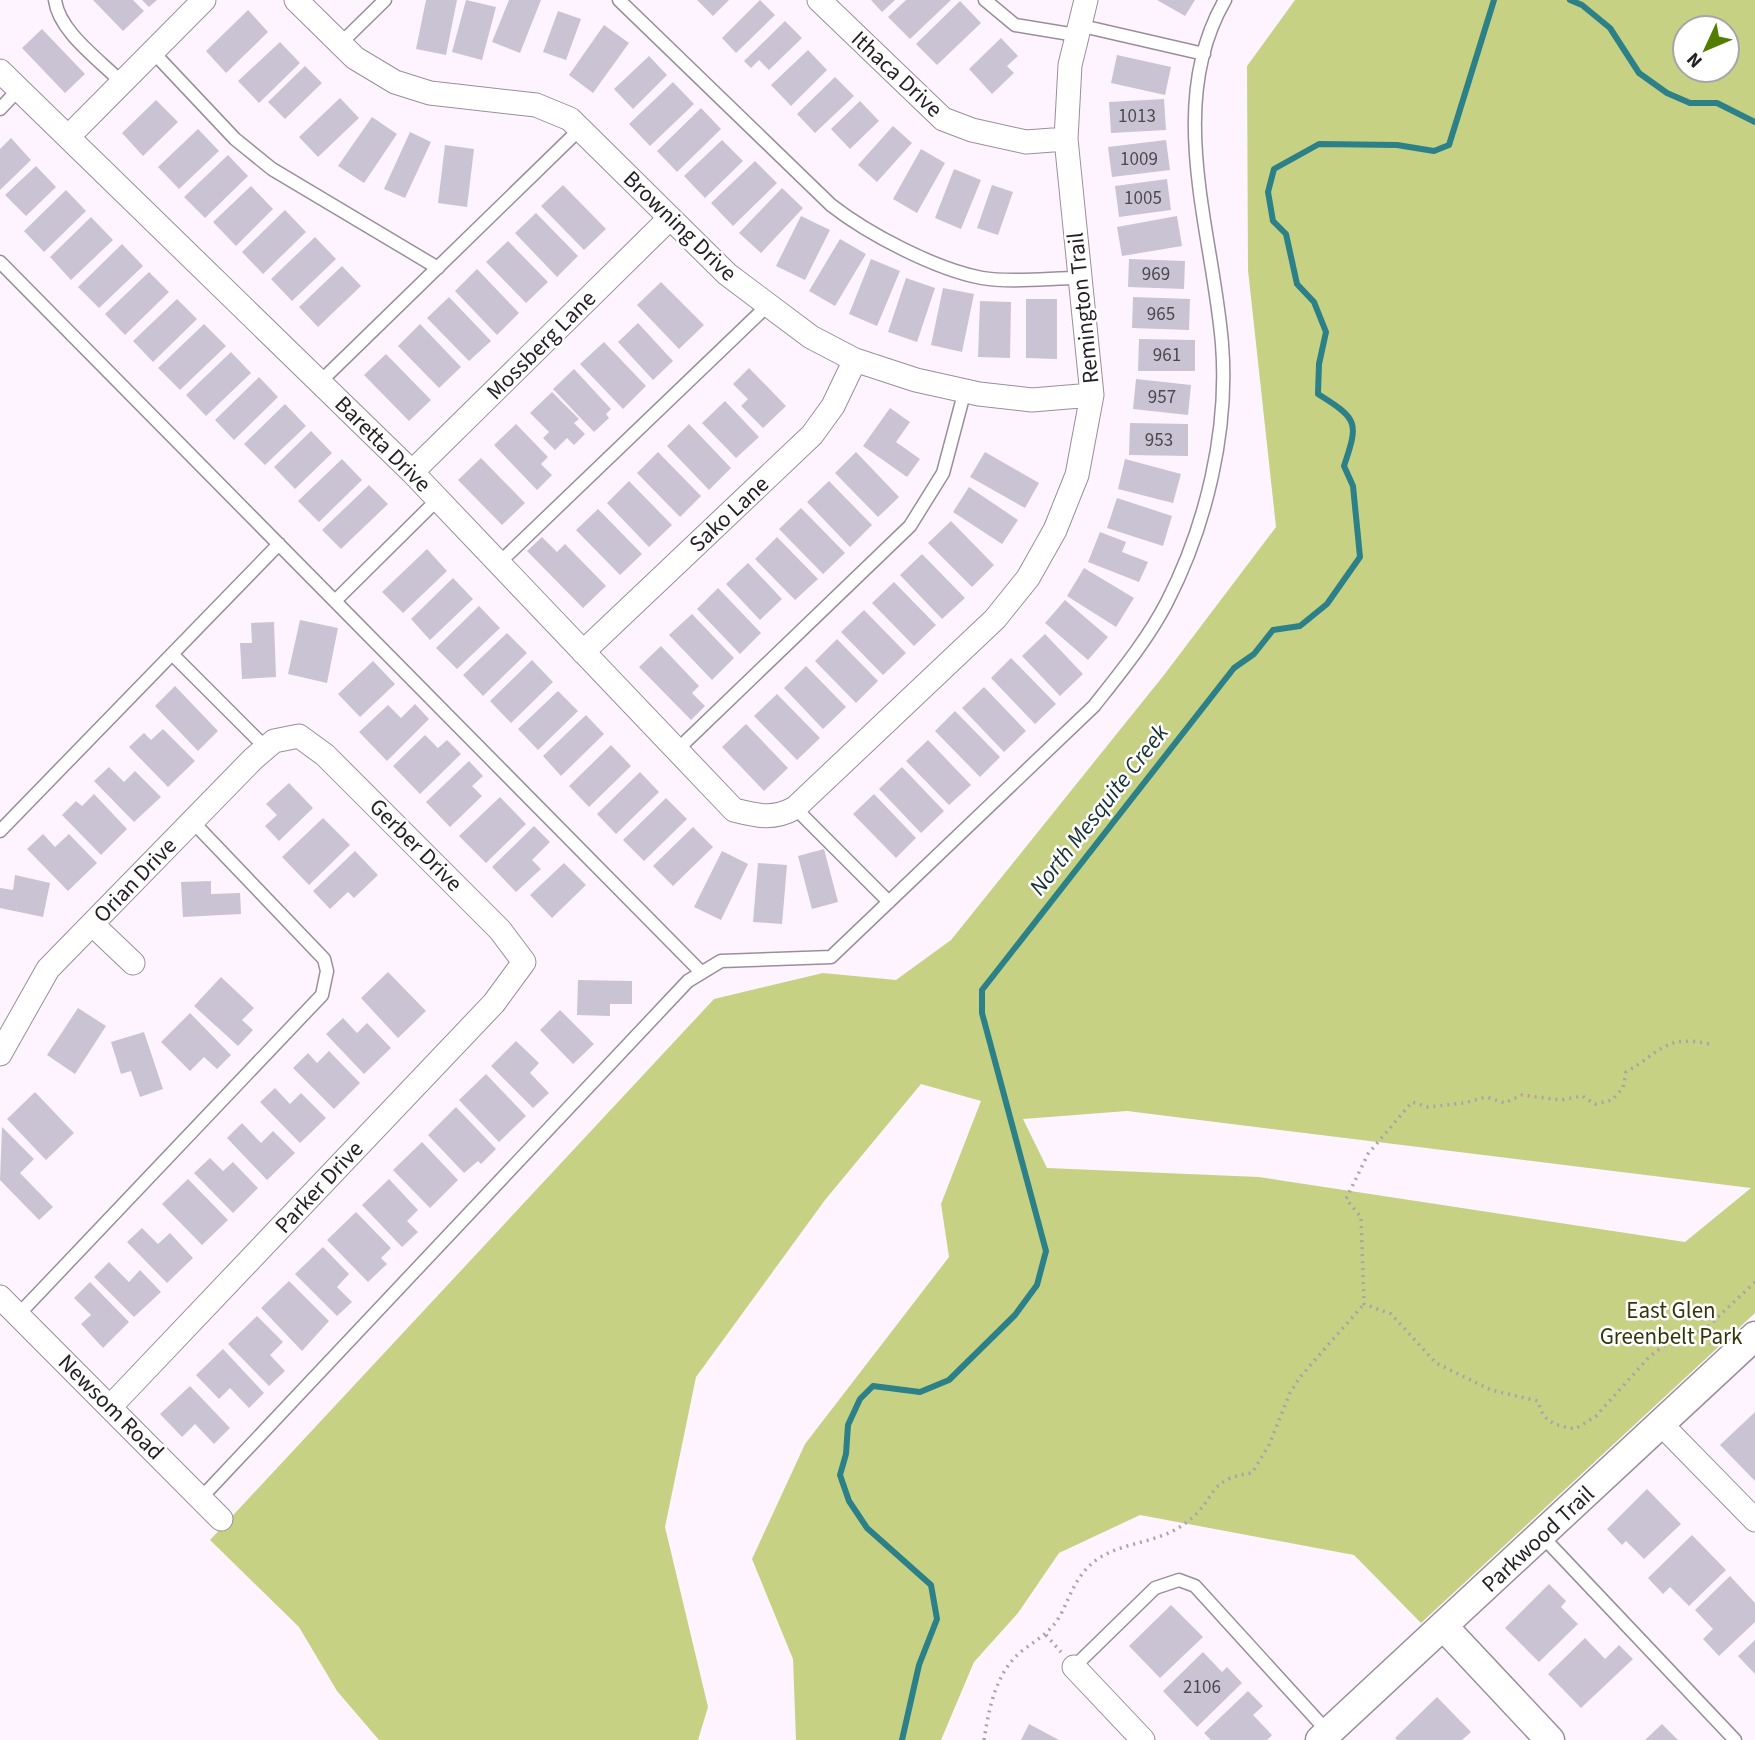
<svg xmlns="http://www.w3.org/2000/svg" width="1755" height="1740" viewBox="0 0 1755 1740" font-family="'Source Sans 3',sans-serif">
<rect width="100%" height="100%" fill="#fef4ff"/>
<!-- green -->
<path fill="#c7d183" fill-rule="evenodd" d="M 1295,0 L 1755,0 L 1755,1313 L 1421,1623 L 1354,1555 L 1140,1515 L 1059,1553 L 1018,1613 L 974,1662 L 941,1740 L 796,1740 L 793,1659 L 752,1559 L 805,1444 L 949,1257 L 941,1204 L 981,1101 L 921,1084 L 825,1200 L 696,1377 L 665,1527 L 708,1707 L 698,1740 L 379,1740 L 337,1691 L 299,1627 L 210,1540 L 714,999 L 823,973 L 896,980 L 951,940 L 1164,675 L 1276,527 L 1248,270 L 1247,66 ZM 1685,28 L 1727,28 L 1727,70 L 1685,70 ZM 1127,1111 L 1751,1188 L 1685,1242 L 1259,1177 L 1047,1168 L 1023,1119 Z"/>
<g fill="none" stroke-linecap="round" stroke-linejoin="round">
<!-- stream -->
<path stroke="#2c8088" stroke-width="6" d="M 1570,0 L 1582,5 L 1610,28 L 1639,73 L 1667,93 L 1690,103 L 1717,103 L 1755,122
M 902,1740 L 919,1665 L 937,1619 L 931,1585 L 867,1528 L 849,1501 L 840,1475 L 846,1454 L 848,1425 L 860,1399 L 873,1386 L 920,1392 L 949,1380 L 1015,1315 L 1037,1285 L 1046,1251 L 982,1013 L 982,990 L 1234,668 L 1254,654 L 1273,630 L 1300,626 L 1327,604 L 1360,557 L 1353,486 L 1344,466 C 1359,422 1358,419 1318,394 L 1319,364 L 1326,332 L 1314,302 L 1297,284 L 1286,234 L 1273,221 L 1268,192 L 1274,169 L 1319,144 L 1397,145 L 1434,151 L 1449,145 L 1494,0"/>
</g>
<!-- building -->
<path fill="#c9c3d3" d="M 93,0 L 133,0 L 144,11 L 123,31 Z
M 142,0 L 157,0 L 149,7 Z
M 426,0 L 457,0 L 446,55 L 416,49 Z
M 466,0 L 496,7 L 482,60 L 452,52 Z
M 509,0 L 541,0 L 520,53 L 492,42 Z
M 697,0 L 729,0 L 713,16 Z
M 760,0 L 775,15 L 736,53 L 722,38 Z
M 871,0 L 895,0 L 882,12 Z
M 906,0 L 951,0 L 910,39 L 888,17 Z
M 1157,0 L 1195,0 L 1185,16 Z
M 960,1 L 981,23 L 937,65 L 916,44 Z
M 248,10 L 268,32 L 226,73 L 206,51 Z
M 558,11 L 581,19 L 566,60 L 543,52 Z
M 785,21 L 802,38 L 769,70 L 759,60 L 751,68 L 744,61 Z
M 604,25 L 629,43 L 593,93 L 569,75 Z
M 42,29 L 85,74 L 65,93 L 22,48 Z
M 1001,38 L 1018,56 L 1007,66 L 1014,73 L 992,94 L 969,69 Z
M 280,42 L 300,63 L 259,103 L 238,81 Z
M 808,50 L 827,70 L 791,106 L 771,85 Z
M 1117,55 L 1171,67 L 1165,95 L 1111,83 Z
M 649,56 L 667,75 L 633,109 L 614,89 Z
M 305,66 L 322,83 L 285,119 L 268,102 Z
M 835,77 L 854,96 L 815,133 L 797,114 Z
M 673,82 L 694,104 L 650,146 L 629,124 Z
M 340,98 L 359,118 L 318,157 L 299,137 Z
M 1164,99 L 1166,130 L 1111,133 L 1109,102 Z
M 156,100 L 178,122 L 143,156 L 122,133 Z
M 860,101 L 879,121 L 850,149 L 831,129 Z
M 701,108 L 721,129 L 677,172 L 657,151 Z
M 372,117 L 397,134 L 364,183 L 338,166 Z
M 893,126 L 912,143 L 877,182 L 858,165 Z
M 198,129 L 219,151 L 179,189 L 158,167 Z
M 410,132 L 431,142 L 405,198 L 384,189 Z
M 11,138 L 31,160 L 0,190 L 0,149 Z
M 722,140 L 743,161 L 705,198 L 684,176 Z
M 1166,140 L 1170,170 L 1112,177 L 1108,147 Z
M 445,145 L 474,149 L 467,207 L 438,203 Z
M 921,149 L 945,163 L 917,213 L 893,199 Z
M 228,155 L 248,176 L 205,218 L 184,197 Z
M 755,161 L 777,183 L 733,226 L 711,203 Z
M 36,166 L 56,187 L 26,216 L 5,195 Z
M 954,169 L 981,180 L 961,229 L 935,218 Z
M 1167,179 L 1171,210 L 1119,217 L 1115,186 Z
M 563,185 L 606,229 L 584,250 L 541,206 Z
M 992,185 L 1013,192 L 998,235 L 977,228 Z
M 251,186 L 273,209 L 236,246 L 213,222 Z
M 782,188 L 803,208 L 761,253 L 739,233 Z
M 66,190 L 86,211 L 44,252 L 24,231 Z
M 285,210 L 306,232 L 263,274 L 242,252 Z
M 536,213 L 578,256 L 557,277 L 515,233 Z
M 801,216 L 830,230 L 805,280 L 776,266 Z
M 1177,216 L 1182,246 L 1122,256 L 1117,227 Z
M 91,217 L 113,240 L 71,280 L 50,257 Z
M 315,237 L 336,259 L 292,301 L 271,279 Z
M 840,239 L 866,254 L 835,306 L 809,291 Z
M 508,241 L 548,282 L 526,303 L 486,262 Z
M 122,244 L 143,266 L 99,308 L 78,287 Z
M 871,259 L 900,271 L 877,326 L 849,314 Z
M 1129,259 L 1185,261 L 1184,289 L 1128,287 Z
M 342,266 L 361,286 L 318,327 L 299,307 Z
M 477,269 L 519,313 L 497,335 L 455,291 Z
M 149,272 L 169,292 L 125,335 L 105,314 Z
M 906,278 L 935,288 L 917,342 L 888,332 Z
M 661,282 L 704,325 L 679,349 L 637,305 Z
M 943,288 L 974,294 L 962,352 L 931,345 Z
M 449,297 L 491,341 L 469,361 L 427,318 Z
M 1133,297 L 1190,299 L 1189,330 L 1132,328 Z
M 177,299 L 197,319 L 153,362 L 133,341 Z
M 1026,299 L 1057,299 L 1057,359 L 1026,358 Z
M 980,301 L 1011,302 L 1010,358 L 978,357 Z
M 638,323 L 673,361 L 653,380 L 618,342 Z
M 204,324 L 226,346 L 180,390 L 158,368 Z
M 420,324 L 461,367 L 439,388 L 398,346 Z
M 1139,339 L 1195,340 L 1195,371 L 1138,371 Z
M 604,342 L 646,386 L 623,409 L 580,364 Z
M 231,352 L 251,373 L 206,416 L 186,395 Z
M 386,354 L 431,400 L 409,421 L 364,375 Z
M 749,368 L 786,406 L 763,428 L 741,406 L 748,399 L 733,384 Z
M 574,369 L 611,409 L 606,414 L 609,418 L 594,432 L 553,389 Z
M 259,377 L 278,397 L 234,440 L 215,420 Z
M 1136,379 L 1191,385 L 1188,415 L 1133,409 Z
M 552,392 L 579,419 L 574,423 L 585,434 L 574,445 L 567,438 L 555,450 L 543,438 L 549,432 L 530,413 Z
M 725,401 L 759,437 L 736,458 L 702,423 Z
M 285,404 L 306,426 L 265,465 L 244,444 Z
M 890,408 L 910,422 L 896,442 L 920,459 L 907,477 L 863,446 Z
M 1130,423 L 1188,424 L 1188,456 L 1129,455 Z
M 516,424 L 548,457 L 541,464 L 552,475 L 537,490 L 494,445 Z
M 689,424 L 731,468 L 709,490 L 667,446 Z
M 311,431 L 332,453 L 295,489 L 274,467 Z
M 658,452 L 701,496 L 680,517 L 637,473 Z
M 856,452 L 899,497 L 878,517 L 835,473 Z
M 985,452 L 1039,483 L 1025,508 L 970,477 Z
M 481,458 L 525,503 L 502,525 L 458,480 Z
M 342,459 L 362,480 L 319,522 L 298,501 Z
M 1125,459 L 1181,474 L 1173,503 L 1118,489 Z
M 629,481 L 672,525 L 649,547 L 607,503 Z
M 829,481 L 872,525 L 850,547 L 807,502 Z
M 369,485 L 388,504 L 341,549 L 322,530 Z
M 969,487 L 1018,520 L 1002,544 L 953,512 Z
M 1117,498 L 1172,516 L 1163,546 L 1107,528 Z
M 801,508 L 845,553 L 823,574 L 779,529 Z
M 598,509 L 642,554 L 620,575 L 576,530 Z
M 951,521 L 994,565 L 972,587 L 928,543 Z
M 1100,532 L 1126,542 L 1122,552 L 1148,562 L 1139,582 L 1088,562 Z
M 542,537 L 557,552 L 565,544 L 606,586 L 583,608 L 527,551 Z
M 777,537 L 818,579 L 795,600 L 755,559 Z
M 427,549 L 447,571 L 403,613 L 382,592 Z
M 922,554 L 965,598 L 942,619 L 900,575 Z
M 748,563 L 782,599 L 760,620 L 726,584 Z
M 1084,568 L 1134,598 L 1116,627 L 1067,596 Z
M 453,578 L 473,599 L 430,640 L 411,619 Z
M 894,582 L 936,625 L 914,646 L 872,603 Z
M 718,588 L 761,633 L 740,654 L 697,609 Z
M 1065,600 L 1108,637 L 1088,660 L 1045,623 Z
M 479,606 L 500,628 L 457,669 L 436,648 Z
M 864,610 L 906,653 L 883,675 L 841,632 Z
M 692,614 L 734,658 L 712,680 L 669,635 Z
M 300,620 L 338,628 L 327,683 L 288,674 Z
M 274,622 L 276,677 L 242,679 L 240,643 L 252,643 L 251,623 Z
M 507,633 L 527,653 L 483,696 L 463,675 Z
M 1045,634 L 1083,674 L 1060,696 L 1022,656 Z
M 837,639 L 878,681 L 856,703 L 815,661 Z
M 661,646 L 699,686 L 692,693 L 705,706 L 691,720 L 639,667 Z
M 1011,658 L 1056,704 L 1035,724 L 991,678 Z
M 532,660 L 553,682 L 511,723 L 490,701 Z
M 373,661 L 395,684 L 360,717 L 338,694 Z
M 806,666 L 846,707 L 823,729 L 784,688 Z
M 175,686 L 218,731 L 198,751 L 155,706 Z
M 984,687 L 1026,731 L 1004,752 L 962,708 Z
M 558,691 L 578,711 L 538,750 L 518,729 Z
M 777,694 L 820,738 L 797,760 L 754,716 Z
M 415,704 L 429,719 L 387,761 L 359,732 L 388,705 L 401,718 Z
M 955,711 L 1000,757 L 980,777 L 935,731 Z
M 586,715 L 604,734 L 561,776 L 543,756 Z
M 746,724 L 788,768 L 764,791 L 722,747 Z
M 163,729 L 195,761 L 168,787 L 129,747 L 144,733 L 151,740 Z
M 425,735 L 438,748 L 447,740 L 461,754 L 420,794 L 393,766 Z
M 928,740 L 971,785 L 949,805 L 906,761 Z
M 611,745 L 631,766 L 589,807 L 569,786 Z
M 469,761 L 483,776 L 472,786 L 482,796 L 450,827 L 426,802 Z
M 109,767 L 124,782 L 135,771 L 161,797 L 134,822 L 94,781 Z
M 902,767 L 944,811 L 921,833 L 879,789 Z
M 640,772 L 659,792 L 616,834 L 597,814 Z
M 289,783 L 313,808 L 279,841 L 265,826 L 277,815 L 266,804 Z
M 94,794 L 127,829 L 101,855 L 62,815 L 76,801 L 82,806 Z
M 874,794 L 916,838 L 896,858 L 853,814 Z
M 500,797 L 526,824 L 486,863 L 459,836 Z
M 666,798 L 687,819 L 644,861 L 623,840 Z
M 323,818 L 350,845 L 309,885 L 282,857 Z
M 534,826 L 550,842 L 532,860 L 541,869 L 516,892 L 492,867 Z
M 693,827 L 713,847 L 673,886 L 653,866 Z
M 43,834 L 55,847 L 69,834 L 97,863 L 68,891 L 27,849 Z
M 824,849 L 838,902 L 812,909 L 798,856 Z
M 355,851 L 378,875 L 354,898 L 348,892 L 330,909 L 313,891 Z
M 722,851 L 748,864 L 721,920 L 694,907 Z
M 564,863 L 586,885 L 552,918 L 530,895 Z
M 758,863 L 787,865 L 782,924 L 753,922 Z
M 15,875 L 50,883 L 43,917 L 0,908 L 0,888 L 13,890 Z
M 211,881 L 211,894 L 240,893 L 241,914 L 183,917 L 181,882 Z
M 388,972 L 426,1011 L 398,1038 L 361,998 Z
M 221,977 L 254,1008 L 242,1020 L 253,1030 L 238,1046 L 194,1006 Z
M 578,980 L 632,981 L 632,1004 L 610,1004 L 610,1016 L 577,1015 Z
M 78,1008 L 106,1026 L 75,1074 L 47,1055 Z
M 560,1010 L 594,1044 L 573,1064 L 540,1030 Z
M 190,1013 L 231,1055 L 217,1069 L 204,1057 L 190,1071 L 161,1042 Z
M 343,1018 L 357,1033 L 367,1023 L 391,1048 L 364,1074 L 326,1034 Z
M 144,1032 L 163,1089 L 140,1097 L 131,1071 L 121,1074 L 111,1042 Z
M 516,1041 L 539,1063 L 530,1073 L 549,1093 L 533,1108 L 491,1066 Z
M 329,1051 L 360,1083 L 334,1109 L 293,1068 L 308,1053 L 317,1063 Z
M 486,1074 L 526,1116 L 499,1142 L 459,1100 Z
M 275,1088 L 290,1104 L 301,1093 L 326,1118 L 300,1143 L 260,1102 Z
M 35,1092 L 74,1133 L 46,1160 L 7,1119 Z
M 456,1107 L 496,1149 L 481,1164 L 478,1161 L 464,1173 L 428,1135 Z
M 242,1123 L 261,1143 L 273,1131 L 295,1153 L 267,1180 L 227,1138 Z
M 2,1127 L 34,1159 L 20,1173 L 53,1207 L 39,1220 L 0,1180 Z
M 422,1142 L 458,1180 L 430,1208 L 393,1170 Z
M 210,1158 L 223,1171 L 233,1162 L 258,1188 L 233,1213 L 194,1173 Z
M 188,1179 L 228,1220 L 202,1245 L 162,1204 Z
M 389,1179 L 418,1210 L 407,1221 L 418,1232 L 402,1247 L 362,1205 Z
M 356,1212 L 391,1248 L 381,1258 L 387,1264 L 368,1282 L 327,1240 Z
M 142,1228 L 158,1244 L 170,1233 L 193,1258 L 167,1283 L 127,1242 Z
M 323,1247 L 349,1274 L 337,1287 L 352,1302 L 337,1316 L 295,1274 Z
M 109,1262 L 129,1282 L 140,1270 L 161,1292 L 134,1317 L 94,1277 Z
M 289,1281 L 329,1321 L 302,1351 L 261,1308 Z
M 90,1282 L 129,1322 L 103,1348 L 81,1324 L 91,1315 L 74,1298 Z
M 257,1316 L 283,1342 L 270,1355 L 285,1371 L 269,1386 L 228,1344 Z
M 223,1349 L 264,1393 L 249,1408 L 230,1388 L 219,1399 L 196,1375 Z
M 190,1386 L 230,1428 L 214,1444 L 195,1424 L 182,1437 L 160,1414 Z
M 1755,1412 L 1755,1481 L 1720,1445 Z
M 1647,1489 L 1681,1524 L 1644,1559 L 1626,1541 L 1622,1545 L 1607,1529 Z
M 1692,1535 L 1726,1570 L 1689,1606 L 1670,1587 L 1663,1594 L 1648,1578 Z
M 1730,1576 L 1755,1603 L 1755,1622 L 1719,1656 L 1703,1639 L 1713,1629 L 1695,1610 Z
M 1549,1584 L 1566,1601 L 1561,1607 L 1578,1624 L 1539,1662 L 1505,1628 Z
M 1171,1605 L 1203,1637 L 1160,1678 L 1129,1646 Z
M 1585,1638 L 1605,1659 L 1619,1645 L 1633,1659 L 1581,1708 L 1548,1674 Z
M 1755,1640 L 1755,1674 L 1738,1656 Z
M 1203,1652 L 1222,1672 L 1227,1667 L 1242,1683 L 1197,1727 L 1163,1691 Z
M 1248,1691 L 1263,1706 L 1253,1715 L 1272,1735 L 1267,1740 L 1211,1740 L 1204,1733 Z
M 1437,1697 L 1471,1732 L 1462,1740 L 1397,1740 L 1395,1738 Z
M 1029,1724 L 1059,1740 L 1021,1740 Z
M 1662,1724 L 1678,1740 L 1645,1740 Z"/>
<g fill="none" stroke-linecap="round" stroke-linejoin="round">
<!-- service casing -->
<g stroke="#9a8e9a" stroke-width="15">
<path id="service" d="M 55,0 C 59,32 100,60 122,83
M 619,0 L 831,205 C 868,234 935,269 982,278 C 1011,283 1051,278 1080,278
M 985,0 L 1015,25 L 1076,35
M 1078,25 L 1204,54
M 340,44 L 385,0
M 153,52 L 235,139 L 272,169 L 438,268
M 0,109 L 19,89
M 0,262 L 702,973
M 320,382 L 580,129
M 499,563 L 768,305
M 335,601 L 438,499
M 172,654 L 266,748
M 677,750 L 910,526 L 943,473 L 965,390
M 795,808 L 889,902
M 0,831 L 279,544
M 18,1315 L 322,995 L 327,971 L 324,959 L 192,821
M 201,1498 L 688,981 L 721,961 L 831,957 L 1094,706 C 1120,673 1148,639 1167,602 C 1206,526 1229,430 1222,344 C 1213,232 1164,105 1225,0
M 1542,1536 L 1735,1740
M 1074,1667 L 1155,1588 L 1179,1580 L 1195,1586 L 1328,1732"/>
</g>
<!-- minor casing -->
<g stroke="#9a8e9a" stroke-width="25">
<path id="minor" d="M 296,0 L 355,58 L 395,82 L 430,93 L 536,105 L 570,119 L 727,274 L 811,337 L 855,360 L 916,380 L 979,394 L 1032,400 L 1092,395
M 819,0 L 943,119 L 972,130 L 1026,142 L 1066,139
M 0,71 L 412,472 L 734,810 C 758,816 773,820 795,808 L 995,619 L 1028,578 L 1055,530 L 1077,475 L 1092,395 L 1066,139 L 1070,65 L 1086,0
M 68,137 L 204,0
M 412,472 L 670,218
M 583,652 L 812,435 L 833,406 L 855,360
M 92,924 L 133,963
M 0,1054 L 48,969 L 253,759 L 274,741 L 299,736 L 325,755 L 500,930 L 524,962 L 494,1003 L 110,1407
M 0,1297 L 221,1519
M 1661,1424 L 1755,1520
M 1074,1667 L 1143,1740"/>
</g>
<!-- tertiary casing -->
<g stroke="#9a8e9a" stroke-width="31">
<path id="tertiary" d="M 1444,1627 L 1550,1740
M 1320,1740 L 1755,1336"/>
</g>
<!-- path -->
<path stroke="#aba3ac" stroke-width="3.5" stroke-dasharray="2 5" stroke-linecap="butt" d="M 1709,1044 C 1665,1034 1661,1052 1626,1072 L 1623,1088 L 1612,1100 L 1595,1104 L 1582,1096 L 1561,1100 L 1522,1095 L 1505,1103 L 1486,1097 L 1464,1103 L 1428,1107 L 1412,1102 L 1368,1154 L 1346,1199 L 1361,1217 L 1364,1304 L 1391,1314 L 1436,1363 L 1491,1390 L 1538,1401 C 1543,1423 1555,1425 1575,1429 L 1596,1416 L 1649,1357 L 1690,1326 L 1701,1333 L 1755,1282
M 1701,1333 L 1711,1344
M 1046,1635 L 1061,1652
M 984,1740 C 989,1708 996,1671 1023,1650 C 1038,1639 1052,1631 1061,1614 C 1072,1592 1077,1573 1099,1558 C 1126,1541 1161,1543 1187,1522 C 1218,1498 1206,1479 1252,1473 L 1269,1445 L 1290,1393 L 1300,1377 L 1364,1304"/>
<!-- service -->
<use href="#service" stroke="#fff" stroke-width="12"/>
<!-- minor -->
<use href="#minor" stroke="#fff" stroke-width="23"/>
<!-- tertiary -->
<use href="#tertiary" stroke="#fff" stroke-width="28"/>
</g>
<g text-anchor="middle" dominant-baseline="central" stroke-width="5" stroke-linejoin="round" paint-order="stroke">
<!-- number labels -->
<g font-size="19" fill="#4d4850">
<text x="1137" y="116">1013</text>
<text x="1139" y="159">1009</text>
<text x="1143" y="198">1005</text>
<text x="1156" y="274">969</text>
<text x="1161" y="314">965</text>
<text x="1167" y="355">961</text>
<text x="1162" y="397">957</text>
<text x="1159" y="440">953</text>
<text x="1202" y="1687">2106</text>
</g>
<!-- street labels -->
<g font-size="23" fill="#241f24" stroke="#fff">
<text transform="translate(897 74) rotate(43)">Ithaca Drive</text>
<text transform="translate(680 226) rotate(44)">Browning Drive</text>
<text transform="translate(1083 308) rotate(-96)">Remington Trail</text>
<text transform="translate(541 345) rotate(-45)">Mossberg Lane</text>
<text transform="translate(383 444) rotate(45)">Baretta Drive</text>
<text transform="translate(729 514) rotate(-43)">Sako Lane</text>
<text transform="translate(416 845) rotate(45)">Gerber Drive</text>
<text transform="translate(135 880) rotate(-46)">Orian Drive</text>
<text transform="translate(319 1187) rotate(-47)">Parker Drive</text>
<text transform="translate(111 1407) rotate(45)">Newsom Road</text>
<text transform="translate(1538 1539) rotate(-43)">Parkwood Trail</text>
</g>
<!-- park labels -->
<g font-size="23" fill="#323609" stroke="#fff">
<text x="1671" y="1310">East Glen<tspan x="1671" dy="26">Greenbelt Park</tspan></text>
</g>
<!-- water labels -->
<g font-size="24" font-style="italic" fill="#173133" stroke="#fff">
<text transform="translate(1099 810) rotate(-52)">North Mesquite Creek</text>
</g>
</g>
<!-- north arrow -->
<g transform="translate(1706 49) rotate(226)"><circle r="33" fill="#ffffff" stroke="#a7a5a7" stroke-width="2"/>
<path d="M0-5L12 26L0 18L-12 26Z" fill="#517d02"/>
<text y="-10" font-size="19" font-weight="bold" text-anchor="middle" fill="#241f24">N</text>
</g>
</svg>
